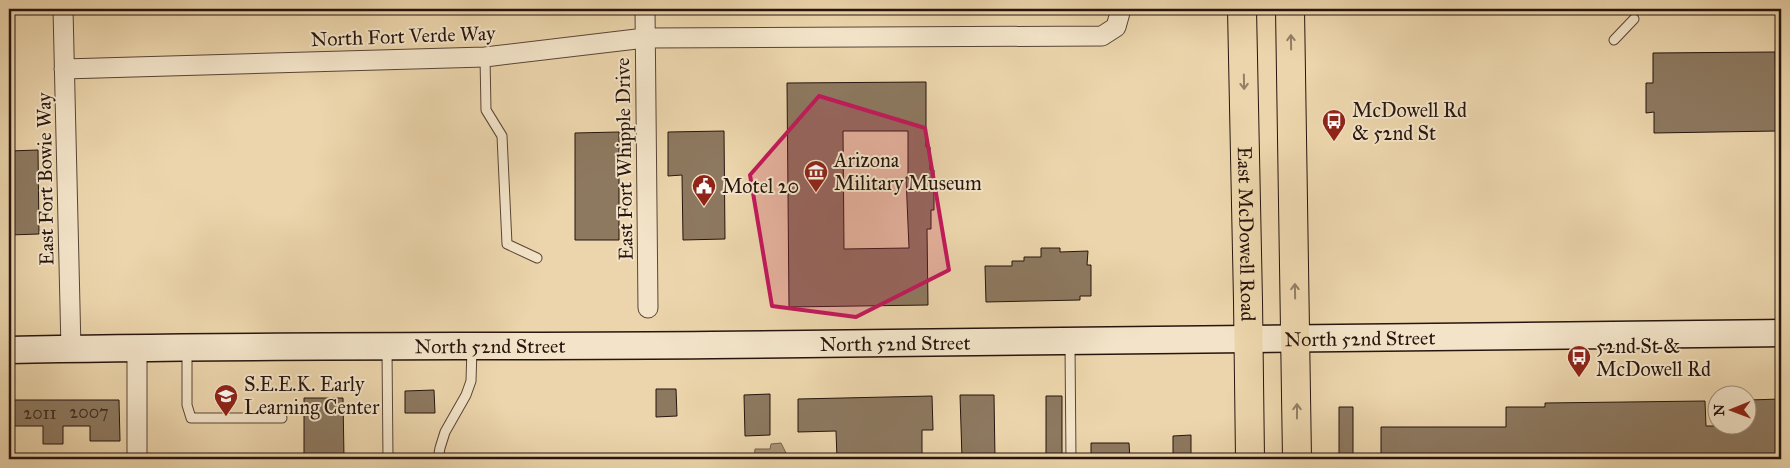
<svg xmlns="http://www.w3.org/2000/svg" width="1790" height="468" viewBox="0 0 1790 468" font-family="'IM FELL Great Primer',serif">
<rect width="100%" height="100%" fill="#ecd5ac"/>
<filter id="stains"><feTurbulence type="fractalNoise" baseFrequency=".004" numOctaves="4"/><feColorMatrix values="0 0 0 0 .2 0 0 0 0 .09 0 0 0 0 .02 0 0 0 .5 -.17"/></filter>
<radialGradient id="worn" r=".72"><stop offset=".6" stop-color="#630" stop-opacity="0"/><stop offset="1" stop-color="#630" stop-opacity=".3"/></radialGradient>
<!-- water -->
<path fill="#a99476" stroke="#75614c" d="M 781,443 L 787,455 L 782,459 L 754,459 L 755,449 L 770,449 L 771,444 Z"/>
<!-- building -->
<path fill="#8d7960" stroke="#27150e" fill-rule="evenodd" d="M 1775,52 L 1777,131 L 1654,133 L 1654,112 L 1646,113 L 1646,83 L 1653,83 L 1653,53 Z
M 926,82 L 926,147 L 930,147 L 930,170 L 934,170 L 934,210 L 931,210 L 931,229 L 927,229 L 928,305 L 789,307 L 787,83 ZM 843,131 L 908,131 L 908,177 L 906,177 L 909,248 L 844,249 Z
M 724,131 L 725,239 L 683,240 L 682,175 L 668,176 L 668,132 Z
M 619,132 L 619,240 L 575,240 L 575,133 Z
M 38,150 L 39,234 L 9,235 L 9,151 Z
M 1041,248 L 1060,248 L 1060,252 L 1088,251 L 1087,265 L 1091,265 L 1091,296 L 1080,296 L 1080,300 L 986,302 L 985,266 L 1012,266 L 1012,261 L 1024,261 L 1024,257 L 1041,257 Z
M 656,389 L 676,389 L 677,416 L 656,417 Z
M 434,390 L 435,413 L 405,413 L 405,391 Z
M 770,394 L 770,435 L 745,436 L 744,395 Z
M 960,395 L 994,395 L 995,459 L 962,459 Z
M 932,396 L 933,430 L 922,430 L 922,459 L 837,459 L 836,431 L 798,432 L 798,399 Z
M 1046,396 L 1062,396 L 1062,459 L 1046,459 Z
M 304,398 L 343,398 L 344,459 L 304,459 Z
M 1781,399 L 1781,459 L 1506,459 L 1506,456 L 1381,457 L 1381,427 L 1506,427 L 1506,407 L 1545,407 L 1545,403 L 1705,401 L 1706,426 L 1748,426 L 1748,400 Z
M 9,400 L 119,400 L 120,441 L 90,441 L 90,426 L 63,426 L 63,444 L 43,444 L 43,426 L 9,426 Z
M 1339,407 L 1353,407 L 1353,459 L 1339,459 Z
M 1191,435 L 1191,459 L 1173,459 L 1173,436 Z
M 1091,443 L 1129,443 L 1130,459 L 1091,459 Z"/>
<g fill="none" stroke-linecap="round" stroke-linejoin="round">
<!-- lane casing -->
<g stroke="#584536" stroke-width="11">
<path id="lane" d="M 1614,40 L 1634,19
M 485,57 L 486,110 L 502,136 L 507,244 L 537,258
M 1070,345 L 1071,459
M 187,350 L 187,405 L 191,418 L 282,418
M 387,350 L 388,459
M 438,459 L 440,448 L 445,432 L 466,395 L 471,381 L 472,348"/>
</g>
<!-- street casing -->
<g stroke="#584536" stroke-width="21">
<path id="street" d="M 63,9 L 71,349
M 645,9 L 648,308
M 64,69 L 485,57 L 645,38 L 1102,36 L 1116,27 L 1121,9
M 137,347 L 137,459"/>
</g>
<!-- secondary casing -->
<g stroke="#27150e" stroke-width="29">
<g id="secondary">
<path id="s1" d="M 9,350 C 243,345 478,347 712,345 C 1069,342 1425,338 1781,333"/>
</g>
</g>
<!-- primary casing -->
<g stroke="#27150e" stroke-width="30">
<g id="primary">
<path id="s2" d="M 1242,9 L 1248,301 L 1250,459"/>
<path d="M 1290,9 L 1297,459"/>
</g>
</g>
<!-- lane -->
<use href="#lane" stroke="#f3e4c9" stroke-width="9"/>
<!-- street -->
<use href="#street" stroke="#f3e4c9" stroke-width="19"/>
<!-- secondary -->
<use href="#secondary" stroke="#f3e4c9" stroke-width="26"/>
<!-- primary -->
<use href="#primary" stroke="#ecd5ac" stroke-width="28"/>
</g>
<!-- one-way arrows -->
<defs><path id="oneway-shaft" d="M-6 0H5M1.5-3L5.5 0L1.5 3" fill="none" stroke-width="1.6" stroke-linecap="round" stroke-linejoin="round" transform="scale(1.25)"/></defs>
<g stroke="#937f65">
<use href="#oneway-shaft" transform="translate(1291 42) rotate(-91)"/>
<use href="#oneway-shaft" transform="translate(1244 82) rotate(89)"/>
<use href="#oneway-shaft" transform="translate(1295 291) rotate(-91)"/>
<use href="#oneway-shaft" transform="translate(1297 411) rotate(-90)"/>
</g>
<!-- marked area -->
<path fill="#c2185b" fill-opacity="0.2" stroke="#c2185b" stroke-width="4" stroke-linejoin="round" d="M 819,96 L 925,128 L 949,270 L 856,317 L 772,306 L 750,175 Z"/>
<!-- icons -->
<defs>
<g id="bus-pin" transform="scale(1.25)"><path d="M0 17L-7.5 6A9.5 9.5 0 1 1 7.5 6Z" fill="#8f2418" stroke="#f3e4c9"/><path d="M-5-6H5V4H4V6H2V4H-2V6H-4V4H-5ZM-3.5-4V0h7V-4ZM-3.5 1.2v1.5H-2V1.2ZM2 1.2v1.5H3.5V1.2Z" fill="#fff"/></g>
<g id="museum-pin" transform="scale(1.25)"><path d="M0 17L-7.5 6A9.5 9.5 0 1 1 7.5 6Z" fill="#8f2418" stroke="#f3e4c9"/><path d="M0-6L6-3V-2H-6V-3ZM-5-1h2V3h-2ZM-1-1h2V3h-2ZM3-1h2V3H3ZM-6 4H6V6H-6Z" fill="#fff"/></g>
<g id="civic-pin" transform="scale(1.25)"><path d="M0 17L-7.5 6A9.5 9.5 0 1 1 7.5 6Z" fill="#8f2418" stroke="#f3e4c9"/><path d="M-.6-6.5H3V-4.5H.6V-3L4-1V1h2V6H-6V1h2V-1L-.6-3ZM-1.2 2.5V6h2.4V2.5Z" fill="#fff"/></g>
<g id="school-pin" transform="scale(1.25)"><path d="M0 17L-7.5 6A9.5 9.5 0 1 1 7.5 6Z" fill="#8f2418" stroke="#f3e4c9"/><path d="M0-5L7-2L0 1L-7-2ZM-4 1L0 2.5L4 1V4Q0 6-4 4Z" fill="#fff"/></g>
</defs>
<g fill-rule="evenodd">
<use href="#bus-pin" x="1334" y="121"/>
<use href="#museum-pin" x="816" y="172"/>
<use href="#civic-pin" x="704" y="186"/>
<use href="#bus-pin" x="1579" y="357"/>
<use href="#school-pin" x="226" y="396"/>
</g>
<g text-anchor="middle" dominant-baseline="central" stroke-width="4" stroke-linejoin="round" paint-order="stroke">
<!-- number labels -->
<g font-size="18" fill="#402e22">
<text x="89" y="412">2007</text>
<text x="40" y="413">2011</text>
</g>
<!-- street labels -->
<g font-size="20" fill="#27150e" stroke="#f3e4c9">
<text transform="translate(403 36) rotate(-2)">North Fort Verde Way</text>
<text transform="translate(624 159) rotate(-91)">East Fort Whipple Drive</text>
<text transform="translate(45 179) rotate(-91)">East Fort Bowie Way</text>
<text stroke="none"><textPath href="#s2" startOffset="225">East McDowell Road</textPath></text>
<text stroke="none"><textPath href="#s1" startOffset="1351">North 52nd Street</textPath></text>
<text stroke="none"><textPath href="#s1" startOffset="886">North 52nd Street</textPath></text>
<text stroke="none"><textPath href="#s1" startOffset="481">North 52nd Street</textPath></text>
</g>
<!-- poi labels -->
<g font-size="20" fill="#27150e" stroke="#f3e4c9" text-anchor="start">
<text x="1352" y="110">McDowell Rd<tspan x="1352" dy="23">&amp; 52nd St</tspan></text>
<text x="834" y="160">Arizona<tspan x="834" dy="23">Military Museum</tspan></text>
<text x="722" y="186">Motel 20</text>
<text x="1596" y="346">52nd St &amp;<tspan x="1596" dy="23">McDowell Rd</tspan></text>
<text x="244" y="384">S.E.E.K. Early<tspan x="244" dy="23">Learning Center</tspan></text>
</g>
</g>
<!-- margin -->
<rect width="1790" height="468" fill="none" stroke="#ecd5ac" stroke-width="30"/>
<rect x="10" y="10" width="1770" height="448" fill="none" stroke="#27150e" stroke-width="2.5"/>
<rect x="15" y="15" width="1760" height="438" fill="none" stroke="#27150e"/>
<!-- north arrow -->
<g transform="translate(1732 410) rotate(269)"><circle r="24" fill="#f3e4c9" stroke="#a1917e"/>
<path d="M0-4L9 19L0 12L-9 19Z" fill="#8f2418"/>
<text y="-8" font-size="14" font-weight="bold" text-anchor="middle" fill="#27150e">N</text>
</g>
<rect width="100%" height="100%" filter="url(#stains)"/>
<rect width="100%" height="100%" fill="url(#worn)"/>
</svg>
